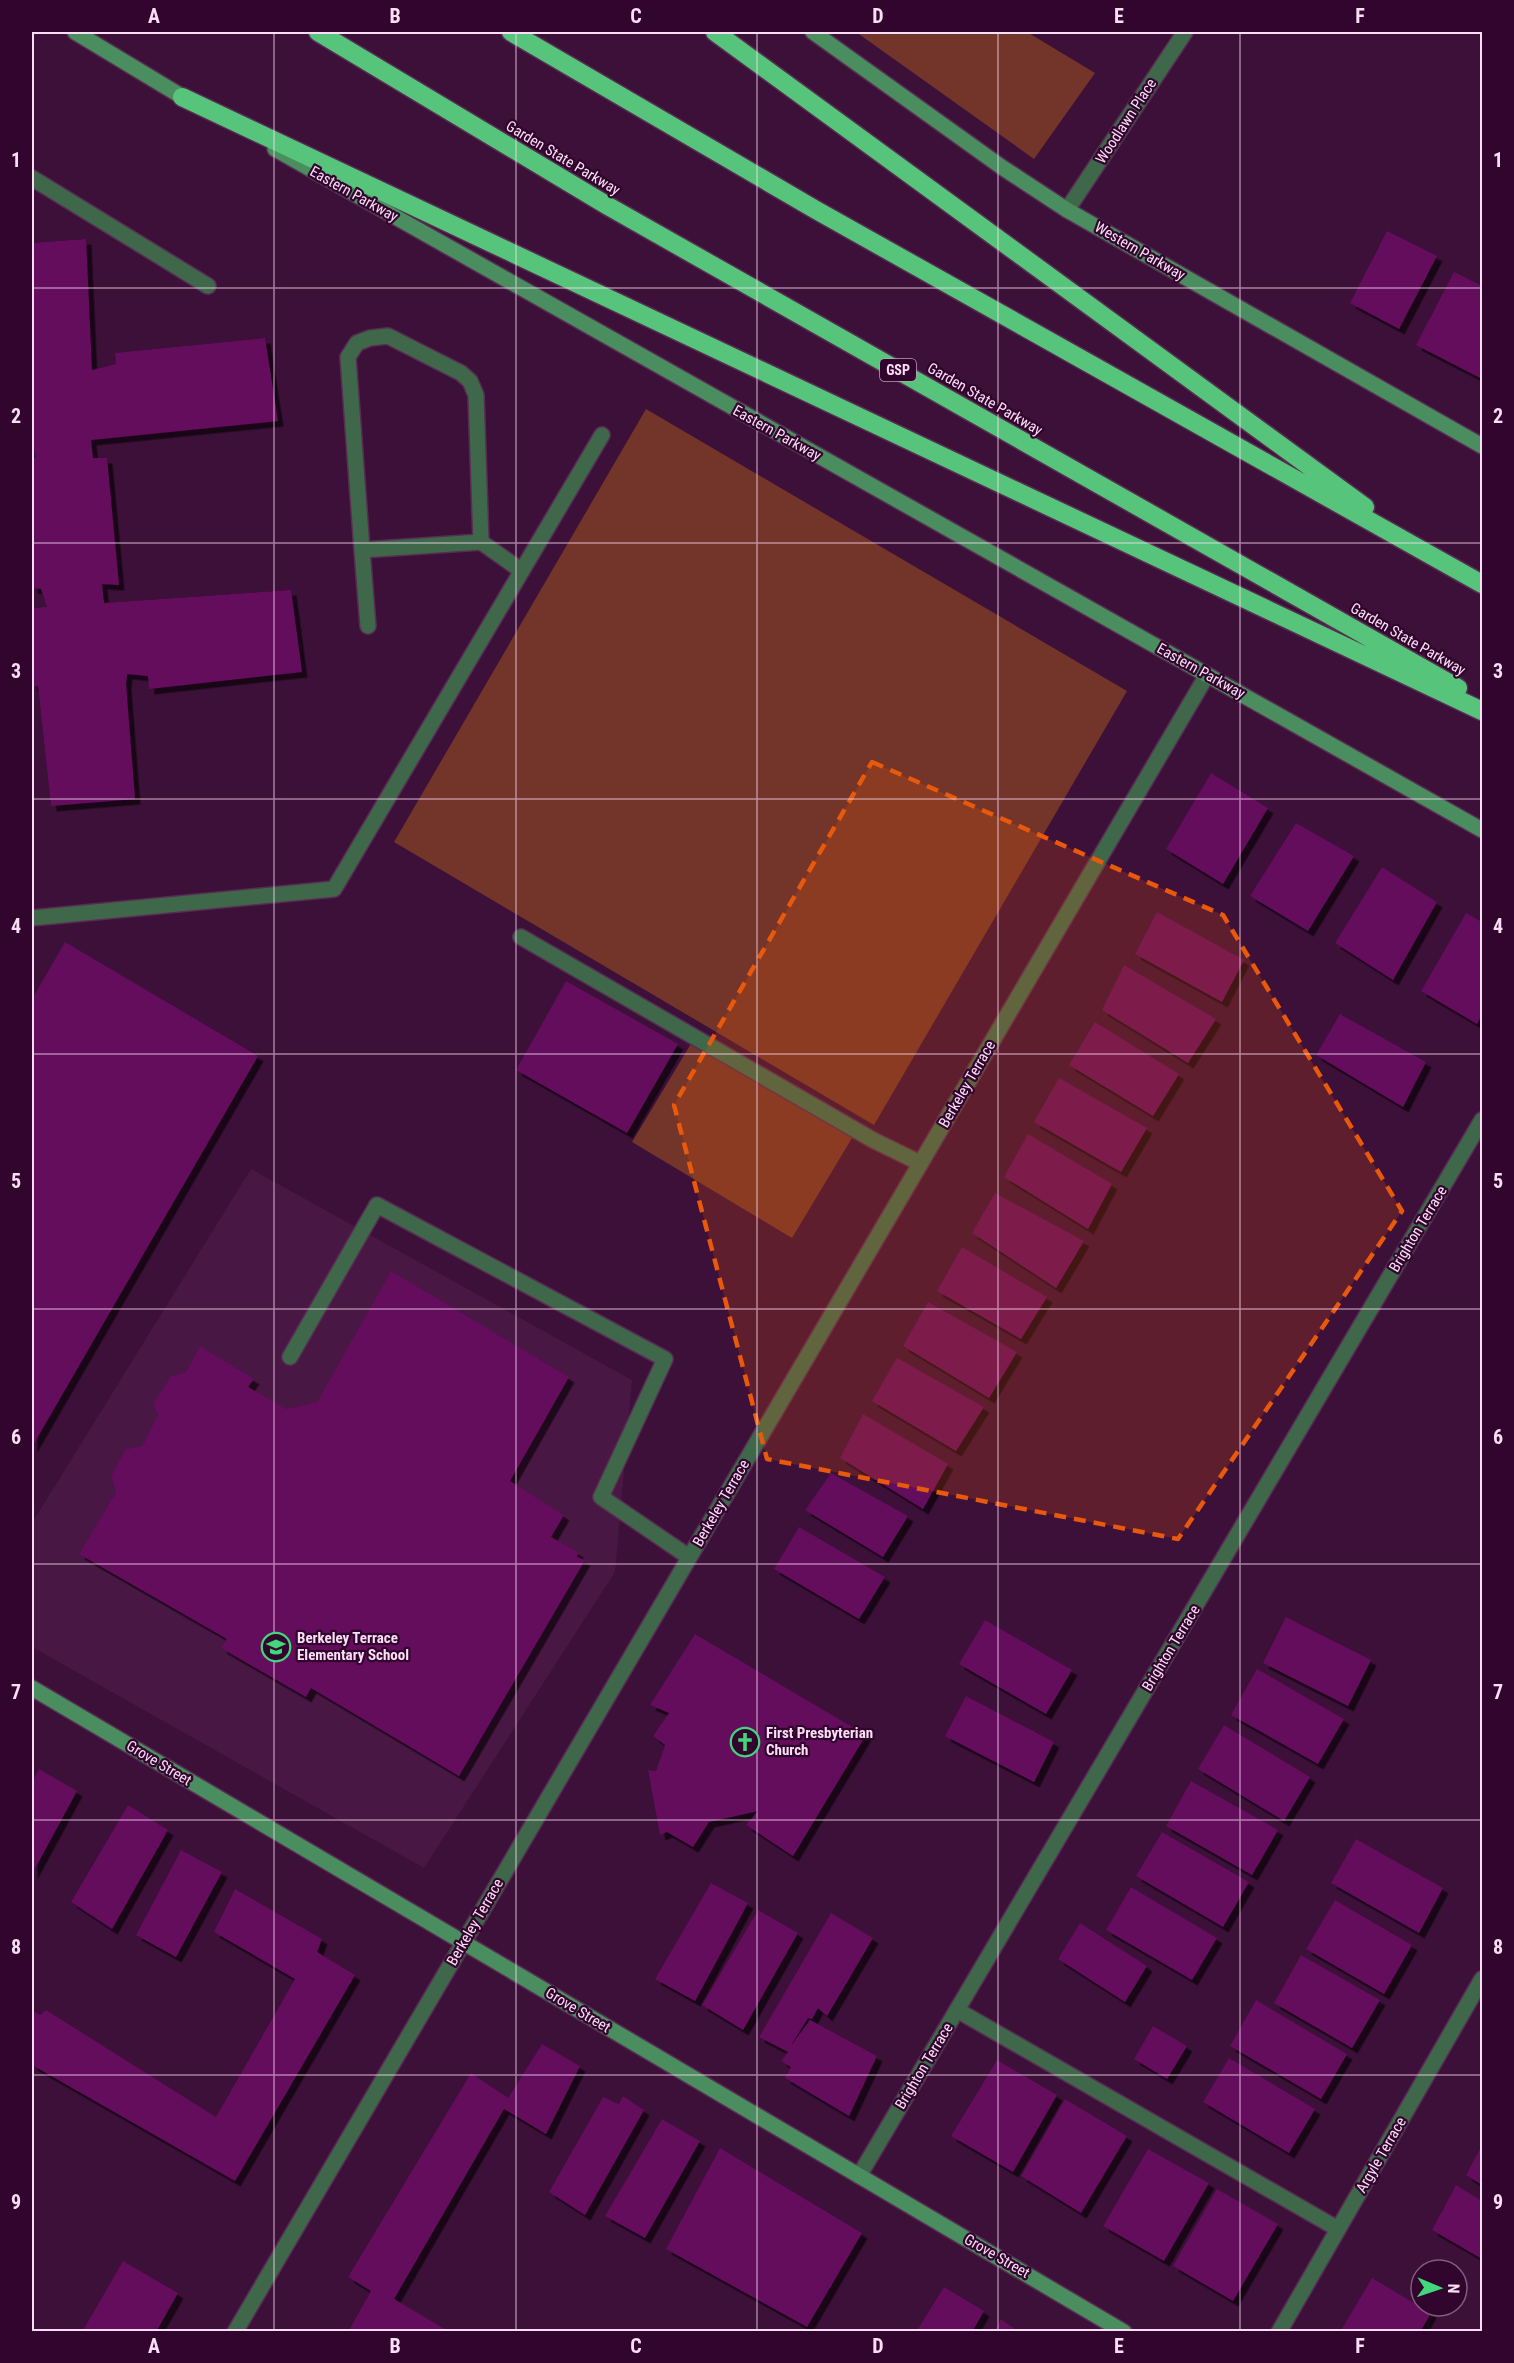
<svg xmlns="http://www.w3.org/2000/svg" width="1514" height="2363" viewBox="0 0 1514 2363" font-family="'Roboto Condensed',sans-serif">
<defs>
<filter id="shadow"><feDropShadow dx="5.5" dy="5.5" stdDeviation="0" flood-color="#0009"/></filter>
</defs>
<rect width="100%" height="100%" fill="#3c1038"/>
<!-- built -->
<path fill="#491744" d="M 251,1169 L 632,1380 L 615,1572 L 424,1868 L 32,1647 L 32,1523 Z"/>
<!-- green -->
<path fill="#733429" d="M 856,32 L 1027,32 L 1095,73 L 1034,159 Z
M 646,409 L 1127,691 L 874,1125 L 394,842 Z
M 692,1042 L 852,1138 L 792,1238 L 632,1142 Z"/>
<!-- building -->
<path fill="#630a5c" filter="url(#shadow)" d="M 1387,231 L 1437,256 L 1399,329 L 1350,303 Z
M 86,239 L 92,370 L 116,364 L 115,353 L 265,338 L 278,421 L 91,440 L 93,458 L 107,458 L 119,585 L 102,584 L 104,603 L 291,590 L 302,672 L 149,689 L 148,676 L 127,674 L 126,684 L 135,799 L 51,806 L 38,686 L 32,686 L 32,608 L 47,607 L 41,589 L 32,588 L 32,459 L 36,457 L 32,443 L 32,243 Z
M 1454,272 L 1482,286 L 1482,379 L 1416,345 Z
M 1211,773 L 1268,808 L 1223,884 L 1166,849 Z
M 1296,823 L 1354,856 L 1308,931 L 1250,896 Z
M 1382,867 L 1437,902 L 1393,980 L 1335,943 Z
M 1157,912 L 1244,960 L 1222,1002 L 1135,954 Z
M 1466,913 L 1482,922 L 1482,1014 L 1477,1024 L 1421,991 Z
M 65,942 L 258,1056 L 32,1447 L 32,999 Z
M 1124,965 L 1216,1019 L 1188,1063 L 1102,1010 Z
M 566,981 L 678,1044 L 627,1133 L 516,1070 Z
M 1340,1014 L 1426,1062 L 1403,1107 L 1316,1055 Z
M 1095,1022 L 1179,1074 L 1153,1116 L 1069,1065 Z
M 1059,1078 L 1147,1128 L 1121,1172 L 1034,1122 Z
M 1028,1134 L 1112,1184 L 1088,1229 L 1004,1177 Z
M 995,1193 L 1084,1241 L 1056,1288 L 972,1233 Z
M 962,1247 L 1047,1297 L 1021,1339 L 937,1291 Z
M 391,1271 L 569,1377 L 510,1481 L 564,1515 L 551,1537 L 578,1552 L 577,1557 L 585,1560 L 459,1776 L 311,1688 L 306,1697 L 221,1648 L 227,1639 L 79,1554 L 116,1492 L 111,1476 L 126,1449 L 142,1446 L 158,1415 L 153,1404 L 171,1376 L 186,1372 L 200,1346 L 254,1379 L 248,1387 L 286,1409 L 317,1402 Z
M 928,1302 L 1017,1352 L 989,1398 L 903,1346 Z
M 897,1358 L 984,1407 L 956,1451 L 872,1401 Z
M 863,1414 L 948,1464 L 923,1509 L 840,1458 Z
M 831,1473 L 908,1516 L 883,1557 L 805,1510 Z
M 799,1527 L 885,1577 L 859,1619 L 774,1569 Z
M 1286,1617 L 1371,1660 L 1348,1706 L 1263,1663 Z
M 985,1620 L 1072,1670 L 1046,1714 L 959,1664 Z
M 695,1634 L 866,1735 L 793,1856 L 746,1825 L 758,1811 L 709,1822 L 693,1847 L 667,1832 L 660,1835 L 648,1770 L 656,1771 L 665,1745 L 653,1736 L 669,1713 L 650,1705 Z
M 1257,1669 L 1344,1719 L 1318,1764 L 1231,1715 Z
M 966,1696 L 1054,1742 L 1034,1782 L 945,1736 Z
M 1224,1725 L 1310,1777 L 1284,1821 L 1198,1769 Z
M 39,1769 L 77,1791 L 32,1874 L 32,1782 Z
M 1191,1781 L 1278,1830 L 1252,1875 L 1166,1826 Z
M 128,1805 L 168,1830 L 112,1929 L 71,1902 Z
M 1162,1832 L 1249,1882 L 1223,1927 L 1136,1876 Z
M 1356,1839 L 1443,1888 L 1419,1933 L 1331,1883 Z
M 181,1850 L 222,1872 L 176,1957 L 136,1935 Z
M 711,1883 L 748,1903 L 695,2001 L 655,1979 Z
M 1131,1887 L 1217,1938 L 1192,1980 L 1106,1930 Z
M 235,1889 L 322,1939 L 317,1952 L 355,1975 L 235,2181 L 32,2065 L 32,2010 L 40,2015 L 46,2010 L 216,2117 L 295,1979 L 214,1932 Z
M 1335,1900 L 1412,1945 L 1384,1994 L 1306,1949 Z
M 758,1910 L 798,1933 L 743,2030 L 702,2005 Z
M 831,1913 L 873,1938 L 827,2016 L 818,2008 L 812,2019 L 808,2018 L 790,2047 L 810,2020 L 877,2056 L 849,2116 L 785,2078 L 791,2067 L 781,2061 L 788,2052 L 759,2037 Z
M 1080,1923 L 1147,1966 L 1125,2002 L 1058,1959 Z
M 1301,1955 L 1380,2000 L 1352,2048 L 1274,2003 Z
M 1256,2000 L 1347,2054 L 1321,2099 L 1230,2046 Z
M 1153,2026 L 1187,2046 L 1167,2079 L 1134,2059 Z
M 542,2044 L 580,2066 L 546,2134 L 504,2109 L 394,2299 L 450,2332 L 353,2332 L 349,2330 L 371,2291 L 348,2277 L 471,2073 L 508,2098 Z
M 1229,2058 L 1315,2109 L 1289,2153 L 1203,2102 Z
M 997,2060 L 1057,2095 L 1013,2172 L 951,2136 Z
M 623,2096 L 644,2110 L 585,2215 L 549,2192 L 603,2097 L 619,2104 Z
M 1065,2099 L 1127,2136 L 1081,2213 L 1021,2176 Z
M 662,2119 L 700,2141 L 645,2238 L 605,2216 Z
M 1482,2145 L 1482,2185 L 1466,2175 Z
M 720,2148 L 862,2233 L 807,2327 L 666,2249 Z
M 1148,2149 L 1209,2183 L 1164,2261 L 1103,2226 Z
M 1456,2185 L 1482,2201 L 1482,2259 L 1432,2230 Z
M 1217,2189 L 1278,2224 L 1233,2301 L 1173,2266 Z
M 123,2261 L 178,2293 L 156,2332 L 82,2332 Z
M 1372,2278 L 1431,2313 L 1420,2332 L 1340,2332 Z
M 944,2287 L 984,2311 L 972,2332 L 916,2332 Z
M 1001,2319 L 1019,2332 L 994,2332 Z"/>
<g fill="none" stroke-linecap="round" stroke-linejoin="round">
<!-- service casing -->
<g stroke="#572d53" stroke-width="18">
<path id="service" d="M 32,178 L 208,286
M 362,550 L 348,357 L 357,343 L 370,338 L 388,336 L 461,373 L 470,381 L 476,395 L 481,542
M 368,626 L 362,550 L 481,542 L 522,571
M 32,918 L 334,889 L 602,435
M 521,937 L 873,1140 L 920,1163
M 290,1357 L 377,1205 L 665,1359 L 601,1497 L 689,1557
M 957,2010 L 1338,2229"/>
</g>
<!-- minor casing -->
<g stroke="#572d53" stroke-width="18">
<path id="minor" d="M 1067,210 L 1185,32
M 859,2176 L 1482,1120
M 235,2332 L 1207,675
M 1279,2332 L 1482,1979"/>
</g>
<!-- secondary casing -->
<g stroke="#572d53" stroke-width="18">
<path id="secondary" d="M 75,32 L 191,102
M 813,32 L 1003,168 L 1067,210 L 1482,446
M 275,149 L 1482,830
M 32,1688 L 1124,2332"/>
</g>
<!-- motorway casing -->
<g stroke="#572d53" stroke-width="21">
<path id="motorway" d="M 318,32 L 608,206 L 1458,688
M 511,32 L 816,210 L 1482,584
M 715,32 L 1365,507
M 182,97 L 1482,711"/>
</g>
<!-- service -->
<use href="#service" stroke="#3f684b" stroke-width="15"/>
<!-- minor -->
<use href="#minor" stroke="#3f684b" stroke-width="15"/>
<!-- secondary -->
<use href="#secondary" stroke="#4a8e5f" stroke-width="15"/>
<!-- motorway -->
<use href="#motorway" stroke="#56c57b" stroke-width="18"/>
</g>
<!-- marked area -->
<path fill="#e8590c" fill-opacity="0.2" stroke="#e8590c" stroke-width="4.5" stroke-dasharray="12 8" stroke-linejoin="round" d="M 872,762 L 1223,915 L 1402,1211 L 1178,1539 L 767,1459 L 674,1105 Z"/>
<!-- grid -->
<path fill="none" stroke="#fbdef6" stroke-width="1.5" stroke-opacity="0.55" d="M 274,32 L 274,2332M 516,32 L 516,2332M 757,32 L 757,2332M 998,32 L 998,2332M 1240,32 L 1240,2332M 32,288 L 1482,288M 32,543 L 1482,543M 32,799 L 1482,799M 32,1054 L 1482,1054M 32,1309 L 1482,1309M 32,1564 L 1482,1564M 32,1820 L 1482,1820M 32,2075 L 1482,2075"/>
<!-- icons -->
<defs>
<g id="school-ring" transform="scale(1.5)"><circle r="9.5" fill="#31052d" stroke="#42d77b" stroke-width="1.5"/><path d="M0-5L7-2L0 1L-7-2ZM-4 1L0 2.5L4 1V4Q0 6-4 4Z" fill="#42d77b"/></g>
<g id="church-ring" transform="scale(1.5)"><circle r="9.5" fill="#31052d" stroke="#42d77b" stroke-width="1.5"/><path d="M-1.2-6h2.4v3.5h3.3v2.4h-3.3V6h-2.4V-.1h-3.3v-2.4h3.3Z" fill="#42d77b"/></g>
</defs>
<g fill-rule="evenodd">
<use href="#school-ring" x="276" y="1647"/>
<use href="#church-ring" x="745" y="1742"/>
</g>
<g text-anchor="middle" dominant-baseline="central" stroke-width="4.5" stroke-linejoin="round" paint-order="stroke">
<!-- shield labels -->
<rect fill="#31052d" stroke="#be9dba" stroke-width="1.5" x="880" y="359" width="36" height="22" rx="4.5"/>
<g font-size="14" font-weight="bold" fill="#fbdef6">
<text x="898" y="370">GSP</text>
</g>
<!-- street labels -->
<g font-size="15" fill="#fbdef6" stroke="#31052d">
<text transform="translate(1126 121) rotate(-57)">Woodlawn Place</text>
<text transform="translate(563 158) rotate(31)">Garden State Parkway</text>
<text transform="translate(354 194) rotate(29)">Eastern Parkway</text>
<text transform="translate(1140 251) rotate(30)">Western Parkway</text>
<text transform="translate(985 399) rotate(30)">Garden State Parkway</text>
<text transform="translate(777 433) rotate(29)">Eastern Parkway</text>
<text transform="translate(1408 639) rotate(30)">Garden State Parkway</text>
<text transform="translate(1201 671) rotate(29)">Eastern Parkway</text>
<text transform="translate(967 1084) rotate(-60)">Berkeley Terrace</text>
<text transform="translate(1418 1229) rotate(-59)">Brighton Terrace</text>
<text transform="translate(721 1503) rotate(-60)">Berkeley Terrace</text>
<text transform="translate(1171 1648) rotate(-59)">Brighton Terrace</text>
<text transform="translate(159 1763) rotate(31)">Grove Street</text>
<text transform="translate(475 1922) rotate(-60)">Berkeley Terrace</text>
<text transform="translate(578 2010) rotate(31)">Grove Street</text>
<text transform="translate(924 2066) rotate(-59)">Brighton Terrace</text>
<text transform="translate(1381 2155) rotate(-60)">Argyle Terrace</text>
<text transform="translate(997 2256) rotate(30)">Grove Street</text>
</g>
<!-- poi labels -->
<g font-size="15" font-weight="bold" fill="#fbdef6" stroke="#31052d" text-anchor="start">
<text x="297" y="1638">Berkeley Terrace<tspan x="297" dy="17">Elementary School</tspan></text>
<text x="766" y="1733">First Presbyterian<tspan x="766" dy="17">Church</tspan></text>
</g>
</g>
<!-- border -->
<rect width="1514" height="2363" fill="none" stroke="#31052d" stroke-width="66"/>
<!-- north arrow -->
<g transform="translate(1439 2288) rotate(92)"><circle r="28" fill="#31052d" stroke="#825c7d" stroke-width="1.5"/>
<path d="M0-4.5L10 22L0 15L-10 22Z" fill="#42d77b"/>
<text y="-9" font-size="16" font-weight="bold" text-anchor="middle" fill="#fbdef6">N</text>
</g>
<rect x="33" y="33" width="1448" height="2297" fill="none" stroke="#fbdef6" stroke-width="2"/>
<g font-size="20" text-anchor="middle" font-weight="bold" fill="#fbdef6">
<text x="154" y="23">A</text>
<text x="395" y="23">B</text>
<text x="636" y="23">C</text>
<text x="878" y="23">D</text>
<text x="1119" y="23">E</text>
<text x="1360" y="23">F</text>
<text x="16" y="167">1</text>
<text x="1498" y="167">1</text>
<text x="16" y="423">2</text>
<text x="1498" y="423">2</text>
<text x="16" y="678">3</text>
<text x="1498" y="678">3</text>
<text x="16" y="933">4</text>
<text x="1498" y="933">4</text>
<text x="16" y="1188">5</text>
<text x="1498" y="1188">5</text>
<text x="16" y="1444">6</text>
<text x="1498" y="1444">6</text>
<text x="16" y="1699">7</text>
<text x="1498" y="1699">7</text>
<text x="16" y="1954">8</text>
<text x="1498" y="1954">8</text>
<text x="16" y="2209">9</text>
<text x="1498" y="2209">9</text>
<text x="154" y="2353">A</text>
<text x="395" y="2353">B</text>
<text x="636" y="2353">C</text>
<text x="878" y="2353">D</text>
<text x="1119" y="2353">E</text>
<text x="1360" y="2353">F</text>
</g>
</svg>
